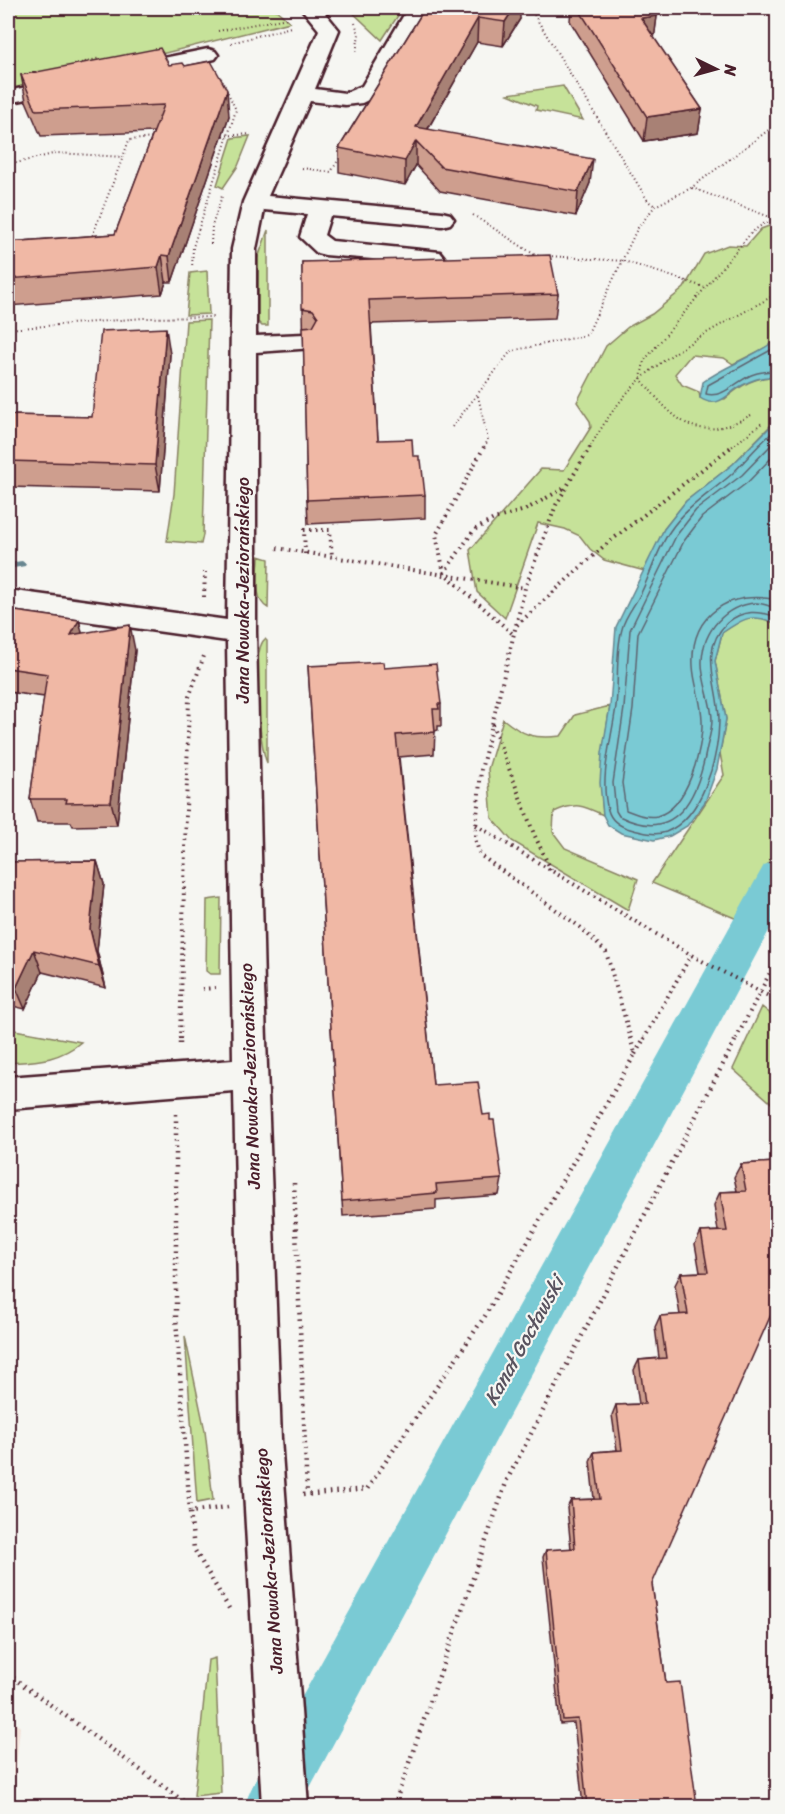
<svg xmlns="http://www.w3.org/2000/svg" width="785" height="1814" viewBox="0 0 785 1814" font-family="Sriracha,sans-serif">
<rect width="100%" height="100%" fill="#f6f6f2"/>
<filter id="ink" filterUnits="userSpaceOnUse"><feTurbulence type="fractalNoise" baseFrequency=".0167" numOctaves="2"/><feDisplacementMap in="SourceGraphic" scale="12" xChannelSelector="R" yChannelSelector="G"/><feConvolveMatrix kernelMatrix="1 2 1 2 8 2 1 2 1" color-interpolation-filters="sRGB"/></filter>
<g filter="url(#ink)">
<!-- built -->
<path fill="#f4e3db" d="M 8,1717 L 20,1727 L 12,1806 L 8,1806 Z"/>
<!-- green -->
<path fill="#c6e299" stroke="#888062" stroke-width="1.5" d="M 8,8 L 274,8 L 290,22 L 8,92 Z
M 348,8 L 403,8 L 382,40 Z
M 563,86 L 583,120 L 536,110 L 537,106 L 508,94 Z
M 250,136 L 238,166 L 223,188 L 217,185 L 232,138 Z
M 777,223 L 777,339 L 767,347 L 733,364 L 724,358 L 691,355 L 675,374 L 682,385 L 699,392 L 700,398 L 725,399 C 741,385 756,376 777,377 L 777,421 L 770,426 L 733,464 L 686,501 L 664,529 L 645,571 L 604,560 L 590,549 L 580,536 L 565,529 L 538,523 L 505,618 L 477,592 L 470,550 L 541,469 L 564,470 L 591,427 L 590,421 L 577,402 L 606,346 L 628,327 L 652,314 L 684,288 L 704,254 L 728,245 L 746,246 L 761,229 Z
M 268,230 L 268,326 L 262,326 L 258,322 L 258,258 Z
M 207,271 L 209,314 L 186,315 L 190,273 Z
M 209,320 L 203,535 L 201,544 L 167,541 L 174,494 L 186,321 Z
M 259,556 L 269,559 L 268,608 C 252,600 259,571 259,556 Z
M 757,616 L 777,624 L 777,848 L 737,919 L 652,883 L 724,775 L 720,753 L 726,719 L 715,661 L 722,633 L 743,619 Z
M 265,639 L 267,641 L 267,763 C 259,745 250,650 265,639 Z
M 610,706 C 604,743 599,777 603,815 C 582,805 576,802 554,812 L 553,832 L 565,848 L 638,879 L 628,910 L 512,841 L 492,818 L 488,769 L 503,719 C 524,736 534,739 561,736 L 575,715 Z
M 221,898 L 220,974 L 210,974 L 206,971 L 207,900 Z
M 762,1007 L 777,1019 L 777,1108 L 733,1069 Z
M 8,1028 L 9,1029 L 81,1042 C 59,1061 35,1061 8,1063 Z
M 185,1336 L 205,1431 L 213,1500 L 197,1503 Z
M 215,1658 L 221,1793 L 194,1796 L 208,1660 Z"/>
<!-- water -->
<path fill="#7acad4" stroke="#678690" stroke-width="1.5" d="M 777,339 L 777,377 C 765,376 753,379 741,386 C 727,394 718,410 700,398 L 703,382 C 726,365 755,357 777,339 Z
M 777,421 L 777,623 C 751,614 745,617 722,633 L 715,661 L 726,719 L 717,769 L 705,802 L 687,826 L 670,836 L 654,840 L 621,833 L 608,825 L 603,815 L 600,783 L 602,753 L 610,706 L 616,627 L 664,529 L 686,501 L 733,464 L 771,426 Z"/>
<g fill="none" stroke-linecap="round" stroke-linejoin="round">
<!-- shore -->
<path stroke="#5d636f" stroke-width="1.5" d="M 778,346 L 708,385 L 706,394 C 724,399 738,379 754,374 C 762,371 770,371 778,371
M 778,428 C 761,441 748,458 733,473 C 712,492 686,507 670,531 C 657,550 651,573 641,593 C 635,605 625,616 622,629 C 615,654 619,681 616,706 C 612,739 599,777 608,810 C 611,821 619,826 630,829 C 641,832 655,836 666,832 C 703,817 718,758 719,722 C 720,687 697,652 727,623 C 743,609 759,611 778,617
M 778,438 L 742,475 L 696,510 L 676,536 L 630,630 L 624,708 L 613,783 L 616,811 L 619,816 C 677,845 698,796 707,747 C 709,739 712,729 712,720 C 712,701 701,681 702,661 C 703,631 725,605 756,603 C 763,603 771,607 778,609
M 778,451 L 748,482 L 702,517 L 684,541 L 638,633 L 633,709 L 622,783 L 626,810 C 636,814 646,818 657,816 C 688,808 703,748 702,721 C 702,702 694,685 693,666 C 690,614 730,589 778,600"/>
<!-- stream -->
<path fill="#678690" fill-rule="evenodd" d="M 22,561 L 26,564 L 25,566 L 8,569 L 8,563 Z"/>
<!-- canal -->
<path fill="#7acad4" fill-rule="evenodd" d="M 778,860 L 778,914 L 300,1806 L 244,1806 L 252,1787 L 764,865 Z"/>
<!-- minor casing -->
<g stroke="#4a1f2b" stroke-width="5">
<path id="minor" d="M 301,8 L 321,8 L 339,30 L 315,89 L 345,93 L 362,86 L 408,8 L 428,8 L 378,95 L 362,103 L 345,105 L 310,101 L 268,196 L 442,212 L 450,214 L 454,219 L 450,224 L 442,226 L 330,216 L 324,235 L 332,241 L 440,252 L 444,257 L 440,262 L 432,264 L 325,255 L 317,253 L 300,237 L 307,214 L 264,210 L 256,249 L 256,336 L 305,334 L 314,336 L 317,342 L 314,348 L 256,352 L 256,632 L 264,986 L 281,1439 L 308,1806 L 262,1806 L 241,1439 L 234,1091 L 8,1109 L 8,1077 L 233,1060 L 227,641 L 8,610 L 8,590 L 227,620 L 232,249 L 243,202 L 319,30 Z
M 208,49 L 215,51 L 218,55 L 215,59 L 124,78 L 117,76 L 113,72 L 117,68 L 124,66 Z
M 67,78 L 75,79 L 78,84 L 75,89 L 8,103 L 8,91 Z"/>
</g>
<!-- path-far2 -->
<path stroke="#4a1f2b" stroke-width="2" stroke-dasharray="1 3" stroke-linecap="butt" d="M 530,8 L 648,201 L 655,206
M 534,13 L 577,8
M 355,23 L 359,34 L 356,53
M 218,31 L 287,18
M 231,43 L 291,27
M 81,63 L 100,58
M 219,136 L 251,134
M 8,165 L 57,153 L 123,157 L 129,140 L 155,138
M 302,168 L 331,172 L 342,154
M 692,188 L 778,220
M 473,215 L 535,255 L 541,256
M 91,239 L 123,157
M 211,244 L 212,226 L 222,196
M 548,256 L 624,261 L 704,287
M 192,269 L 193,247 L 236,110 L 220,76
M 8,329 L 144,318 L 213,317
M 478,396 L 488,440 L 483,449
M 751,415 C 696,445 676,422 641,379 L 644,361 L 751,233 L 763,224 L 778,220
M 452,427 L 511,351 L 587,335 L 637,229 L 655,206 L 691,188 L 778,123
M 589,449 C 603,424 620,398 641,379 C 680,344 733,319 778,293
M 729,449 L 762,423"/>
<!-- path-far1 -->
<path stroke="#4a1f2b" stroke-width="4" stroke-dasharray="1.5 4.5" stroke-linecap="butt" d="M 484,447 L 436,535 L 444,573 L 514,635
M 590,447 L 556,505 L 525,588 L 481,770 L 475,839 L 480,855 L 580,927 L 606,952 L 631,1039
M 277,548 L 525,588
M 305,554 L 304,530 L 330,530 L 332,558
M 444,573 L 474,530 L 494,519 L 525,510 L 566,487
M 204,597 L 205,572
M 517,625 L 604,546 L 731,447
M 492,724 L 534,834 L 551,870
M 476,825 L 691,955 L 778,1001
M 202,989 L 215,988
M 180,1039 L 189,697 L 204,656
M 644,1039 L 691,955
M 736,1039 L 778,957"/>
<!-- path -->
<path stroke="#4a1f2b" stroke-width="4.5" stroke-dasharray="1.5 5" stroke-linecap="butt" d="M 180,1044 L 180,1037
M 635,1054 L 645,1037
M 176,1114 L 176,1319 L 190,1512
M 294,1183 L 307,1494
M 303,1495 L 367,1489 L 485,1316 L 635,1054 L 630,1037
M 228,1507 L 190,1512 L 194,1549 L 230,1610
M 8,1674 L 190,1806
M 200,1806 L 244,1802
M 394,1806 L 507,1480 L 737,1037"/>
<!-- minor -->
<use href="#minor" fill="#f6f6f2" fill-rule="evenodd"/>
</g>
<!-- wall -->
<path fill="#ce9e8e" stroke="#4a1f2b" stroke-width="1.5" d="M 425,8 L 520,19 L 503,46 L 477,42 L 428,129 L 590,183 L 576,216 L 440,191 L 416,165 L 405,185 L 339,172 L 339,148 Z
M 571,8 L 652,8 L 657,16 L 654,38 L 702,109 L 698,133 L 644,141 L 570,21 Z
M 770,8 L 777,8 L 777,18 Z
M 169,65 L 185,66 L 229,116 L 172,282 L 166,282 L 162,294 L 8,306 L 8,242 L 115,234 L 154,132 L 41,136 L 26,101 L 21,75 Z
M 302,262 L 558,294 L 555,318 L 371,324 L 378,440 L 413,456 L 425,495 L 425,518 L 308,524 L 307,500 Z
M 170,354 L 160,491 L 8,487 L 8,415 L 92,417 Z
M 8,610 L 79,620 L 82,634 L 135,650 L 117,825 L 73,826 L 71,822 L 37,822 L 30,799 L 44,697 L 8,692 Z
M 308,666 L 384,668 L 441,704 L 441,726 L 438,726 L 438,730 L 435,731 L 434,754 L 399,757 L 433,1085 L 483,1115 L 490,1120 L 502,1179 L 499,1195 L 436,1200 L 436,1209 L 343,1216 Z
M 97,861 L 104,884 L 97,951 L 106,988 L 42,972 L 25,1009 L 8,1005 L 8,862 Z
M 776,1162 L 652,1584 L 666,1683 L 697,1806 L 583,1806 L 574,1723 L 560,1724 L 543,1557 L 546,1550 L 571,1549 L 567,1508 L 571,1500 L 594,1499 L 590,1461 L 594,1452 L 617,1450 L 612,1415 L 616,1405 L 639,1404 L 634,1370 L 639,1360 L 659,1358 L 655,1327 L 660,1316 L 680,1315 L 675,1285 L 681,1273 L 700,1272 L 695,1244 L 701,1232 L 718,1231 L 714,1205 L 720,1192 L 737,1191 L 734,1177 L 741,1164 Z"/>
<!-- shaded-wall -->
<path fill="#a88174" stroke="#4a1f2b" stroke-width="1.5" d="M 514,8 L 520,8 L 520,19 L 503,46 L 505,22 Z
M 657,16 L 654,40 L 641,18 Z
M 478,18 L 477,42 L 419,144 L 416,141 L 416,165 L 405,185 L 405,161 L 416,127 Z
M 227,90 L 229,116 L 172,282 L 169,256 Z
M 702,109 L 698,133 L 644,141 L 647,117 Z
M 593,159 L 590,183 L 576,216 L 578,192 Z
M 162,255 L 166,282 L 162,294 L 158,267 Z
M 166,328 L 170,354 L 160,491 L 155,465 Z
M 79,620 L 85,645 L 71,635 Z
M 130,625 L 135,650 L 117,825 L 111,802 Z
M 97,861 L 104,884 L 97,951 L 106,988 L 99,966 L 90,929 Z
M 34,950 L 42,972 L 25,1009 L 16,988 Z"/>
<!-- building -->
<path fill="#f0b8a5" stroke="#4a1f2b" stroke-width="1.5" d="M 425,8 L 514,8 L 505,22 L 478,18 L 416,127 L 593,159 L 578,192 L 441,167 L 416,141 L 405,161 L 339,148 Z
M 578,8 L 652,8 L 657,16 L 641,18 L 702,109 L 647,117 Z
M 160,48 L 169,65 L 183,63 L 185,66 L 211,61 L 227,90 L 169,256 L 162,255 L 158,267 L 8,279 L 8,242 L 115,234 L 164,105 L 36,110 L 21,75 Z
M 550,255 L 558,294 L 369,300 L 378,440 L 412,439 L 413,456 L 419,456 L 419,460 L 421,460 L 425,495 L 307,500 L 303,327 L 313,326 L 318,317 L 313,310 L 302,308 L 302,262 Z
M 166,328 L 155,465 L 8,461 L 8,415 L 92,417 L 101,331 Z
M 8,610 L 79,620 L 71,635 L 130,625 L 111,802 L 66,803 L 67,799 L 30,799 L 47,674 L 8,668 Z
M 383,662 L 384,668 L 436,664 L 441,704 L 438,704 L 439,709 L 433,709 L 435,732 L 396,735 L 433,1085 L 478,1082 L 483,1115 L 490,1114 L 490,1120 L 494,1120 L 502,1179 L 436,1184 L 437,1193 L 342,1201 L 308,666 Z
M 97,861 L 90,929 L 99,966 L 34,950 L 16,988 L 8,986 L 8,862 Z
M 776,1162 L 777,1164 L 777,1301 L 652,1584 L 666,1683 L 680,1682 L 697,1806 L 587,1806 L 578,1719 L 563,1720 L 546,1550 L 575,1548 L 571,1500 L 600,1499 L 594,1452 L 622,1450 L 616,1405 L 645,1404 L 639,1360 L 666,1358 L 660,1316 L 688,1314 L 681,1273 L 708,1272 L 701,1232 L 727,1231 L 720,1192 L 746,1191 L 741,1164 Z"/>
</g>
<g text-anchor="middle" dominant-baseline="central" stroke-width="4.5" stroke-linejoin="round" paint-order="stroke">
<!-- street labels -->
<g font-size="18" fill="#4a1f2b" stroke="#f6f6f2">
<text transform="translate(243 590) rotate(-90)">Jana Nowaka-Jeziorańskiego</text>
<text transform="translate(250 1076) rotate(-92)">Jana Nowaka-Jeziorańskiego</text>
<text transform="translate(269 1561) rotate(-94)">Jana Nowaka-Jeziorańskiego</text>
</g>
<!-- water labels -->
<g font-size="20" font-style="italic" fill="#58525e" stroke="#f6f6f2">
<text transform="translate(524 1341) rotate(-61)">Kanał Gocławski</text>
</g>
</g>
<!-- margin -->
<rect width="785" height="1814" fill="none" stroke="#f6f6f2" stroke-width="30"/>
<rect x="15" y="15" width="755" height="1784" fill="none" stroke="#4a1f2b" stroke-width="2" filter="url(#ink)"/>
<!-- north arrow -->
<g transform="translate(716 69) rotate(95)" stroke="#f6f6f2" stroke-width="4.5" paint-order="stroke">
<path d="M0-4.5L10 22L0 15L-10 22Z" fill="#4a1f2b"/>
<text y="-9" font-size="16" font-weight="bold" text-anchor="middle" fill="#4a1f2b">N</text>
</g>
</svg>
